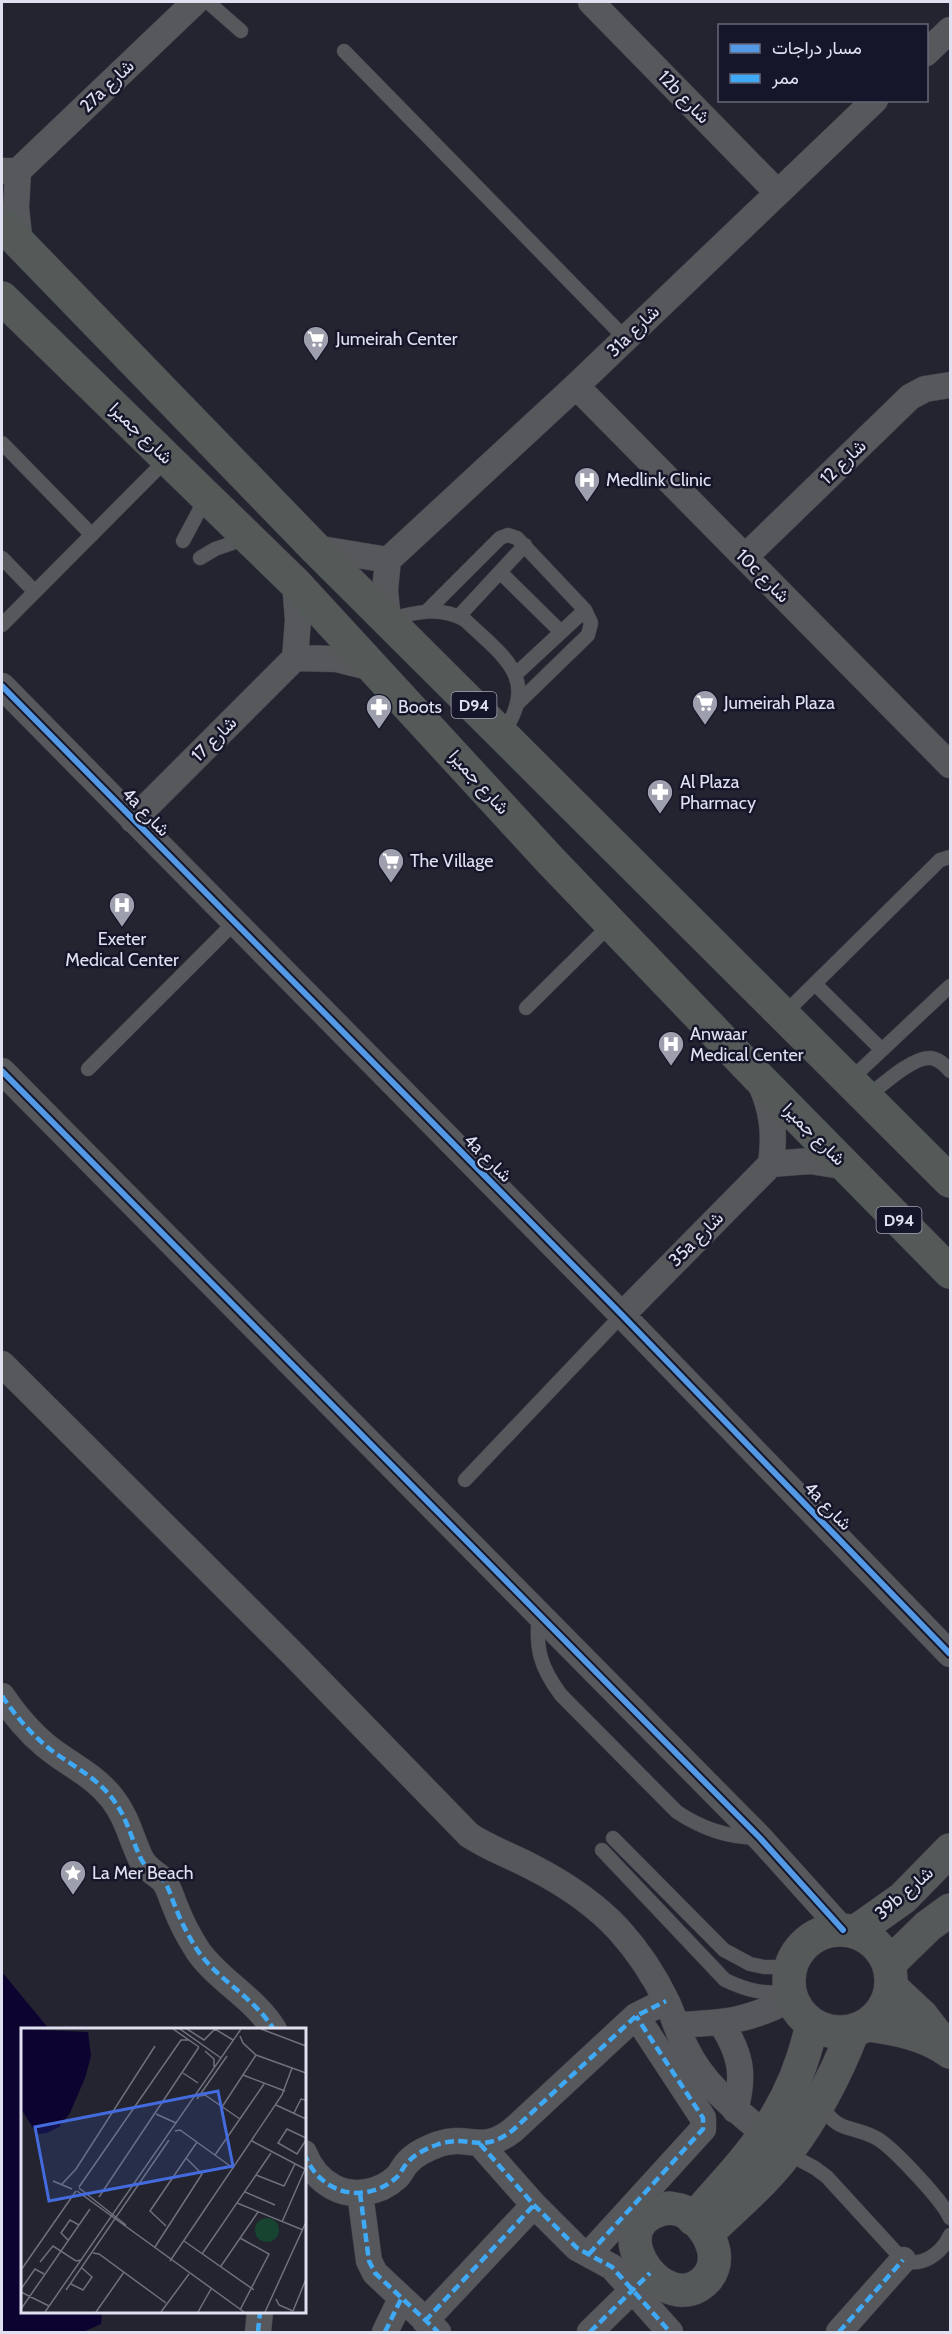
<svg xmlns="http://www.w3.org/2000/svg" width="952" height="2334" viewBox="0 0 952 2334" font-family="Cabin,Vazirmatn,sans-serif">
<rect width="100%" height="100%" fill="#232430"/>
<!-- water -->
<path fill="#0c0331" d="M 2,1972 L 49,2029 L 22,2030 L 22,2312 L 102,2312 L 101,2324 L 83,2332 L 2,2332 Z"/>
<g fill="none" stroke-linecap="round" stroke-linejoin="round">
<!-- lane casing -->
<g stroke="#3e3f4a" stroke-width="15">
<path id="lane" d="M 208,2 L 241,31
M 344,51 L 625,338
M 2,443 L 92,535
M 183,541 L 199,511 L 203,497
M 2,558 L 35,592
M 200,558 L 215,549 L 247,538
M 500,572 L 561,632
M 427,611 L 500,538 L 508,535 L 517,538 L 585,610 L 591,623 L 588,635 L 517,704
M 459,616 L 525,545
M 390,619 C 416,612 441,606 465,620 C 504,657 541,679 502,734
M 2,625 L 167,459
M 516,674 L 585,610
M 815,984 L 882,1050
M 526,1008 L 611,924
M 784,1014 L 940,860 L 950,857
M 88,1069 L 234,923
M 850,1080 L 950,986
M 867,1097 C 881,1086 913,1056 931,1058 C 939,1059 945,1065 950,1071
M 465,1480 L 622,1315
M 539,1613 C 535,1648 540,1667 561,1695 L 677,1812 C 703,1829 727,1837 758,1838
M 613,1838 L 724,1950 L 750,1964 L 764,1967 L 779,1967 L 793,1964
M 602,1850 L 725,1980 C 748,1991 766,1995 791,1991
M 820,2104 C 839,2135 852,2124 878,2139 C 894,2149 943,2201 950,2218
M 787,2153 L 815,2168 L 827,2177 L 903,2260 C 922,2268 942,2253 950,2235"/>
</g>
<!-- street casing -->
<g stroke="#3e3f4a" stroke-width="27">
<path id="street" d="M 591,2 L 777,192
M 926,53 L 950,30
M 2,171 L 18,171 L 195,2
M 18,171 L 16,208 L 20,245
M 576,386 L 950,765
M 315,548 L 388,560
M 745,557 L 910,397 L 925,389 L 950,385
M 388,620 L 385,590 L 388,560 L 576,386 L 875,100
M 295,658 L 336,659 L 376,669
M 2,686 L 622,1315 L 950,1654
M 133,820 L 295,658 L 298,620 L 295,583
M 2,1071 L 760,1838 L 843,1930
M 760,1083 C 773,1110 775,1135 771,1164
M 771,1164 L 810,1161 L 848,1167
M 622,1315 L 771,1164
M 2,1364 L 293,1654 L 469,1835 C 490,1849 512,1856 534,1868 C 565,1884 595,1904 619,1930 C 638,1951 654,1975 667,2002 C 674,2017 678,2033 686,2048 C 703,2084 736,2110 766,2135
M 2,1696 C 17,1718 36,1740 58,1755 C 78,1769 96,1778 112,1798 C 127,1817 131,1838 141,1859 C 147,1870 156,1873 164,1881 C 169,1888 172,1899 175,1906 C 181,1922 189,1937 198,1951 C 219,1981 255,1998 274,2030
M 721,2023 C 741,2054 745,2075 735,2110
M 676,2025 C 724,2023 750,2021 792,1998
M 480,2144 L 534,2205 L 577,2248 L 612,2267 L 670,2332
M 304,2153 C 310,2168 318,2179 333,2187 C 353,2198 380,2193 397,2177 C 401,2173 403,2167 408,2162 C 416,2153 428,2148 439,2144 C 470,2134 481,2155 513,2130 L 636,2016 L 666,2001
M 360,2193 L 369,2261 L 375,2273 L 438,2332
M 589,2254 L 703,2129 L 703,2118 L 636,2016
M 425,2321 L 534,2205
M 258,2332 L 260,2312
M 385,2332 L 401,2299
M 590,2332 L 645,2278
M 839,2332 L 903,2260"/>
</g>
<!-- secondary casing -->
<g stroke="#3e3f4a" stroke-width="34">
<path id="secondary" d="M789 1981a51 51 0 1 1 102 0a51 51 0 1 1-102 0Z
M 855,1932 L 903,1898 L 950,1850
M 889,1964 L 928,1926 L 950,1910
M 891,1987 L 922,2016 L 945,2046
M 867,2025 C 896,2029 926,2034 950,2052
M 669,2208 C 674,2209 679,2209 683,2211 C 710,2225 730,2266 698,2286 C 656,2311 597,2219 669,2208 Z
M 693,2219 C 751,2154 793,2113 812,2024
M 707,2234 C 733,2208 765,2182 787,2152 C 815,2115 836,2075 853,2031"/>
</g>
<!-- primary casing -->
<g stroke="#3e3f4a" stroke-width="34">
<path id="primary" d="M 2,225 L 315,548 L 950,1181
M 2,298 L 295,583 L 550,860 L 756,1075 L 950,1272"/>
</g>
<!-- lane -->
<use href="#lane" stroke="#56585b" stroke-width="14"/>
<!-- street -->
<use href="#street" stroke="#56585b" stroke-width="26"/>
<!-- secondary -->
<use href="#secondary" stroke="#55595a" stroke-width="33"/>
<!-- primary -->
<use href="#primary" stroke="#545a58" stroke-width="33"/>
<!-- quiet -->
<path stroke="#3fa9f5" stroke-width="4.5" stroke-dasharray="9 4.5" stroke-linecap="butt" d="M 2,1696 C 17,1718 36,1740 58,1755 C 78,1769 96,1778 112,1798 C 127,1817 131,1838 141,1859 C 147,1870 156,1873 164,1881 C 169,1888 172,1899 175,1906 C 181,1922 189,1937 198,1951 C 219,1981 255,1998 274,2030
M 480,2144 L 534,2205 L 577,2248 L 612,2267 L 670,2332
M 304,2153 C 310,2168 318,2179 333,2187 C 353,2198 380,2193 397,2177 C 401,2173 403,2167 408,2162 C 416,2153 428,2148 439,2144 C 470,2134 481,2155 513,2130 L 636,2016 L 666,2001
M 360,2193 L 369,2261 L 375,2273 L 438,2332
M 589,2254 L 703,2129 L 703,2118 L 636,2016
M 425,2321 L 534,2205
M 258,2332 L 260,2312
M 385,2332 L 401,2299
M 590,2332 L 650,2273
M 839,2332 L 903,2260"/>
<!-- cycleway casing -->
<g stroke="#15162a" stroke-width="10">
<path id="cycleway" d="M 2,686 L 622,1315 L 950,1654
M 2,1071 L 760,1838 L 843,1930"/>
</g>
<!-- cycleway -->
<use href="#cycleway" stroke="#5399e6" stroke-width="6"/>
</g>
<!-- icons -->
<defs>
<g id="supermarket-pin" transform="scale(1.35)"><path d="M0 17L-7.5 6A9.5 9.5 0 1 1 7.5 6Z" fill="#9e9fad" stroke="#15162a"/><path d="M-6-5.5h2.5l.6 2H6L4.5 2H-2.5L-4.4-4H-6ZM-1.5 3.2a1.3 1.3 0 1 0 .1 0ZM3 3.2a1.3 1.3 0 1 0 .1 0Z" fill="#fff"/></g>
<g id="hospital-pin" transform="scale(1.35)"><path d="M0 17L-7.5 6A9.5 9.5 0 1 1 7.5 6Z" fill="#9e9fad" stroke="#15162a"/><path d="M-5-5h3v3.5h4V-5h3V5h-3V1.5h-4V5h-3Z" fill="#fff"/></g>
<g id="pharmacy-pin" transform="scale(1.35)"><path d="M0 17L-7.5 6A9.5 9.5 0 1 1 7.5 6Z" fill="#9e9fad" stroke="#15162a"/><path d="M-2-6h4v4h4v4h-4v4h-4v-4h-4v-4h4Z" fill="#fff"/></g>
<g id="sight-pin" transform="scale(1.35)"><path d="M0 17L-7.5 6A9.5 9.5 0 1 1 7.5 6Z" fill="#9e9fad" stroke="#15162a"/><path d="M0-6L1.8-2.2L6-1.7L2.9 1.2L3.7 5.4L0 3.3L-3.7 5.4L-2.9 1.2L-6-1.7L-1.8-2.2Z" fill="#fff"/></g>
</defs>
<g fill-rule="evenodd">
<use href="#supermarket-pin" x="316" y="339"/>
<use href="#hospital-pin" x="587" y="480"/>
<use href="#supermarket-pin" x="705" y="703"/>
<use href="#pharmacy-pin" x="379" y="707"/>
<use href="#pharmacy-pin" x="660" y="792"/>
<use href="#supermarket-pin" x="391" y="861"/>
<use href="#hospital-pin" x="122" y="905"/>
<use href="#hospital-pin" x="671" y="1044"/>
<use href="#sight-pin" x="73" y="1873"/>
</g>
<g text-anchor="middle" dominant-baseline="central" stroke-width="5" stroke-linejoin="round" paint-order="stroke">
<!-- shield labels -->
<g fill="#15162a" stroke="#a3a4b5" stroke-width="1.5">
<rect x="451.5" y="692" width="45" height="26" rx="4.5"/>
<rect x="876.5" y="1207" width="45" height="26" rx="4.5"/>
</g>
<g font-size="16" font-weight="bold" fill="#e0e1f0">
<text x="474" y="705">D94</text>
<text x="899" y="1220">D94</text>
</g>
<!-- street labels -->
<g font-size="18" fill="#e0e1f0" stroke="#15162a">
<text transform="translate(107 86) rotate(-44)">27a شارع</text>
<text transform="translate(684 97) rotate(46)">12b شارع</text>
<text transform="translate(633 331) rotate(-44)">31a شارع</text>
<text transform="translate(141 433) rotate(44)">شارع جميرا</text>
<text transform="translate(843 462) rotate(-44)">شارع 12</text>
<text transform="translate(763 576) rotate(45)">10c شارع</text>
<text transform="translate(214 739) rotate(-45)">شارع 17</text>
<text transform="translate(479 782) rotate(48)">شارع جميرا</text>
<text transform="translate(146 812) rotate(46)">4a شارع</text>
<text transform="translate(814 1134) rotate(45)">شارع جميرا</text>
<text transform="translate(488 1158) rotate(45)">4a شارع</text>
<text transform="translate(696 1239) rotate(-45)">35a شارع</text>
<text transform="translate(828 1506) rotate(46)">4a شارع</text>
<text transform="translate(904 1893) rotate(-41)">39b شارع</text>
</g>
<!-- poi labels -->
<g font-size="18" fill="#e0e1f0" stroke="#15162a" text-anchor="start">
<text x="336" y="339">Jumeirah Center</text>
<text x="606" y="480">Medlink Clinic</text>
<text x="724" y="703">Jumeirah Plaza</text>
<text x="398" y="707">Boots</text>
<text x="680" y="782">Al Plaza<tspan x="680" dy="21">Pharmacy</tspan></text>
<text x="410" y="861">The Village</text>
<text x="122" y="939" text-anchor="middle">Exeter<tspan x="122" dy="21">Medical Center</tspan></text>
<text x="690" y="1034">Anwaar<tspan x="690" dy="21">Medical Center</tspan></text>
<text x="92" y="1873">La Mer Beach</text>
</g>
</g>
<!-- overview -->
<g transform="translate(21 2028)">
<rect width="285" height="285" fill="#232430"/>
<path d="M234 202a12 12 0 1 1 24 0a12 12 0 1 1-24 0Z" fill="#164430"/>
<path d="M 0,1 L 67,4 L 70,28 L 64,50 L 49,85 L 38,99 L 26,105 L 16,106 L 0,81 Z" fill="#0c0331"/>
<path fill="none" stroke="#6f707d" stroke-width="1.5" d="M 152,1 L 178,19M 159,1 L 200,30M 166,1 L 183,12 L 194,1 L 212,12M 240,1 L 285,18M 219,8 L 222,15 L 235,27 L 285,45M 184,23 L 193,31 L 193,39M 162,45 L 177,55M 222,47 L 264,63M 179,68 L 184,67 L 219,91M 176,71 L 206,28M 255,77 L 285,91M 201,79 L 235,27M 273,85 L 280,71 L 285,72M 135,86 L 155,95M 154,103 L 159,102 L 212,140M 285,110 L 266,101 L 257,115 L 276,126 L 285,112M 231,113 L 284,141M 194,127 L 243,56M 235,147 L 263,158 L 274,136M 32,153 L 51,161M 41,156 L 55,141 L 134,18M 58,159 L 160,12 L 168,12M 58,160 L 105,197M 56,163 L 223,284M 224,164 L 254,177M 78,169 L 178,19M 216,175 L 282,202M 261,194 L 285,139M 145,198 L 129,183 L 176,114M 219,210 L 248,226 L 219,282M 47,212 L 40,205 L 49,192 L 58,197M 163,213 L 233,262M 134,219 L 181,146 L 165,130M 72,225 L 78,226 L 145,275M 181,226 L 250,125M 149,233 L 261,67 L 271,40M 19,234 L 32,218 L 55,233 L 60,232M 200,238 L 237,184M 0,242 L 55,163M 50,256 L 62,262 L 71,249 L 61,240M 0,261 L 14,241 L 23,246M 45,262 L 148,112M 0,264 L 28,278M 255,271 L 258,277 L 272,283M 0,281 L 69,181M 272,283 L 285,251M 24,284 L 220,1M 75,284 L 103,244M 140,284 L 168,246M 177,284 L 190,261M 244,284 L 285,194"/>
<path fill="#446bdd" fill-opacity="0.15" stroke="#446bdd" stroke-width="3" d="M 197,63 L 212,138 L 28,173 L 14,99 Z"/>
<rect width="285" height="285" fill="none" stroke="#e0e1f0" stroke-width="3"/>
</g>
<!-- border -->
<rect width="952" height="2334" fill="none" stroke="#e0e1f0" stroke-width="6"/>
<!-- legend -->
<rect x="718" y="24" width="210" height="78" fill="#15162a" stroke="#666779" stroke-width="1.5"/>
<rect x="730" y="44" width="30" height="9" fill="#5399e6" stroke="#666779" stroke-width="1.5"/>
<text x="772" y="54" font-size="18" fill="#e0e1f0">مسار دراجات</text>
<rect x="730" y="74" width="30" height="9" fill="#3fa9f5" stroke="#666779" stroke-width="1.5"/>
<text x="772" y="84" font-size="18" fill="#e0e1f0">ممر</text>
</svg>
